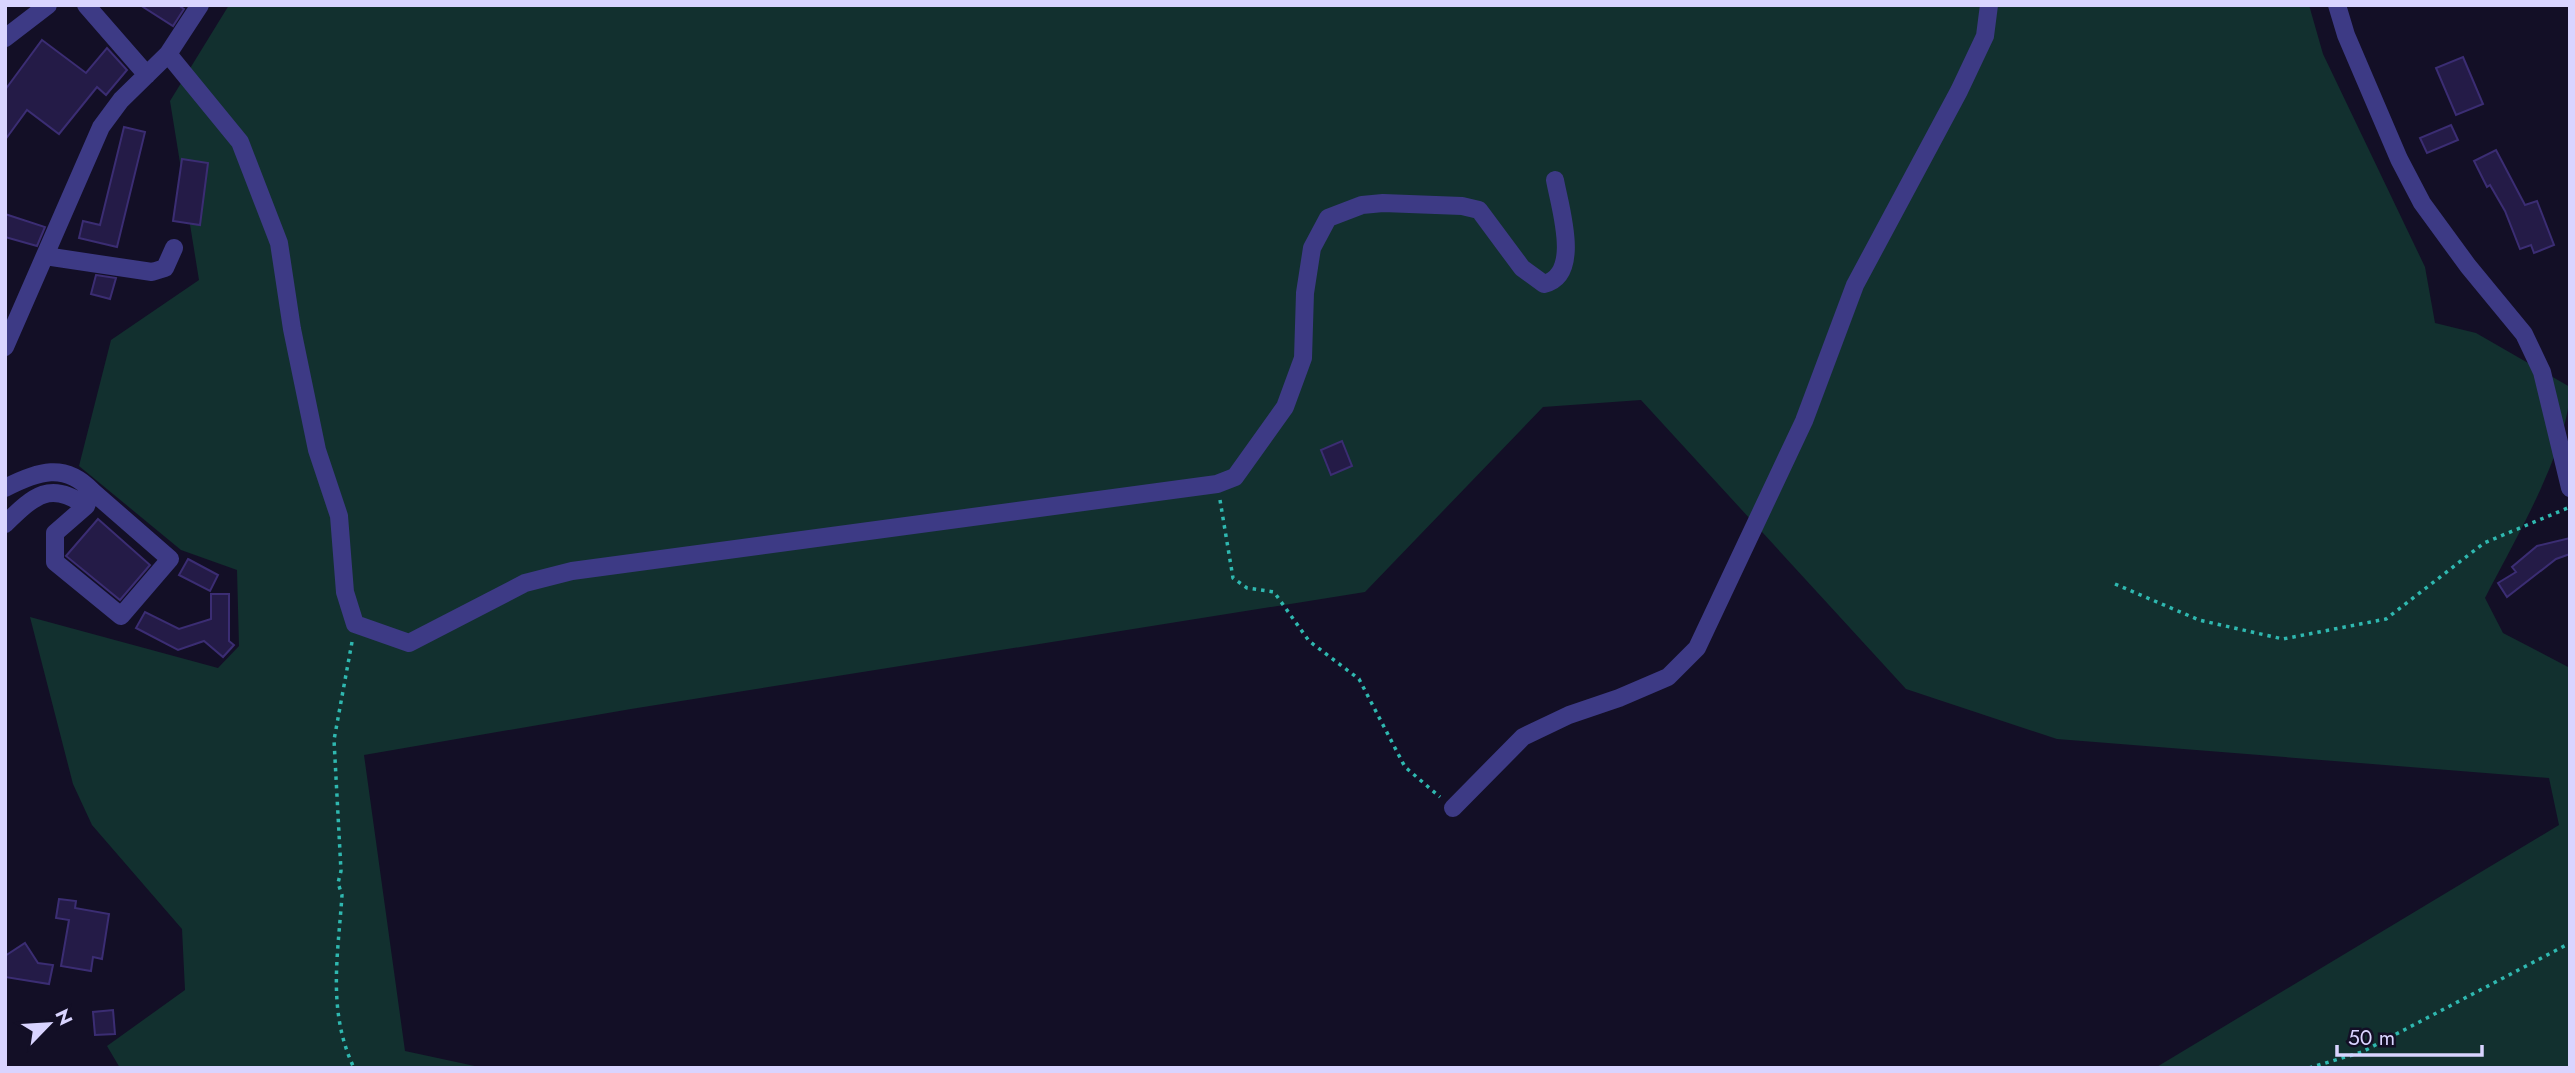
<svg xmlns="http://www.w3.org/2000/svg" width="2575" height="1073" viewBox="0 0 2575 1073" font-family="Jost,sans-serif">
  <rect width="100%" height="100%" fill="#130f26"/>
  <path fill="#12302f" d="M229,5H2309L2323,54L2425,267L2435,323L2476,333L2570,387C2570,448 2513,543 2485,598L2503,633L2570,668V1068H2155L2559,825L2549,778L2057,739L1906,689L1641,400L1543,407L1365,592L631,709L364,755L405,1051L484,1068H120L107,1046L185,990L182,929L92,825L73,784L30,617L218,668L239,646L237,570L181,550L79,466L111,340L199,280L170,101Z"/>
  <path fill="#241b47" stroke="#3b2d73" stroke-width="2" d="M140,5H178L184,9L173,26Z
    M42,40L86,73L107,48L127,70L106,95L97,87L59,134L27,110L5,140V90Z
    M2463,57L2483,104L2456,115L2436,68Z
    M2451,125L2458,140L2427,153L2420,138Z
    M124,127L145,132L117,247L79,238L83,221L100,225Z
    M2496,150L2525,205L2537,201L2554,245L2534,253L2531,245L2520,249L2505,211L2490,185L2487,187L2474,161Z
    M182,159L208,163L200,225L173,221Z
    M5,214L45,227L37,246L5,237Z
    M96,275L116,278L110,299L91,294Z
    M1342,441L1352,466L1331,475L1321,450Z
    M98,519L150,565L120,600L66,556Z
    M2570,538V554L2556,559L2507,597L2498,583L2516,572L2512,567L2537,546Z
    M188,559L218,575L210,591L179,575Z
    M211,594H229V641L234,645L223,657L204,641L178,650L136,628L145,612L179,629L211,619Z
    M59,899L76,901L75,908L109,914L102,959L93,957L91,971L61,966L69,920L56,918Z
    M25,943L38,963L53,965L49,984L5,977V956Z
    M113,1010L115,1034L95,1035L93,1012Z"/>
  <g fill="none" stroke-linecap="round" stroke-linejoin="round">
    <path stroke="#2fb8b0" stroke-width="3.5" stroke-dasharray="3.5 5" stroke-linecap="butt" d="M1220,500L1233,578L1247,588L1274,592L1309,641L1359,679L1405,767L1440,797
      M2115,584L2199,620L2283,639L2386,619L2484,543L2570,507
      M352,642L334,740L341,871L338,883L342,895C338,956 327,1011 354,1068
      M2309,1068L2362,1052L2570,943"/>
    <path stroke="#3d3a85" stroke-width="18" d="M86,5L147,75
      M2337,5L2346,35L2399,159L2422,203L2468,266L2524,334L2542,372L2570,488
      M5,38L48,5
      M168,54L240,142L279,243L292,329L317,450L339,516L345,592L355,624L409,643L525,583L572,571L1217,484L1235,477L1285,407L1303,358L1305,293L1312,248L1328,218L1362,205L1383,203L1462,206L1479,210L1522,268L1544,284C1582,275 1560,208 1555,180
      M45,256L152,272L165,268L174,248
      M5,347L101,127L121,100L168,54L200,5
      M5,488C38,471 65,462 92,491
      M92,491L170,559L121,616L55,562V533L86,506Z
      M5,524C34,496 50,480 86,506
      M1453,808L1523,737L1569,715L1619,698L1668,677L1697,648L1804,421L1855,285L1959,91L1985,36L1989,5"/>
  </g>
  <rect width="2575" height="1073" fill="none" stroke="#d9d4ff" stroke-width="14"/>
  <g transform="translate(49 1024) rotate(65)" stroke="#130f26" stroke-width="5" paint-order="stroke">
  <path d="M0-5L12 26L0 18L-12 26Z" fill="#d9d4ff"/>
  <text y="-10" font-size="19" font-weight="bold" text-anchor="middle" fill="#d9d4ff">N</text>
  </g>
  <path d="M2337 1045v10h145v-10" fill="none" stroke="#d9d4ff" stroke-width="3.5"/>
  <text x="2348" y="1045" font-size="21" fill="#d9d4ff" stroke="#130f26" stroke-width="5" paint-order="stroke">50 m</text>
</svg>
